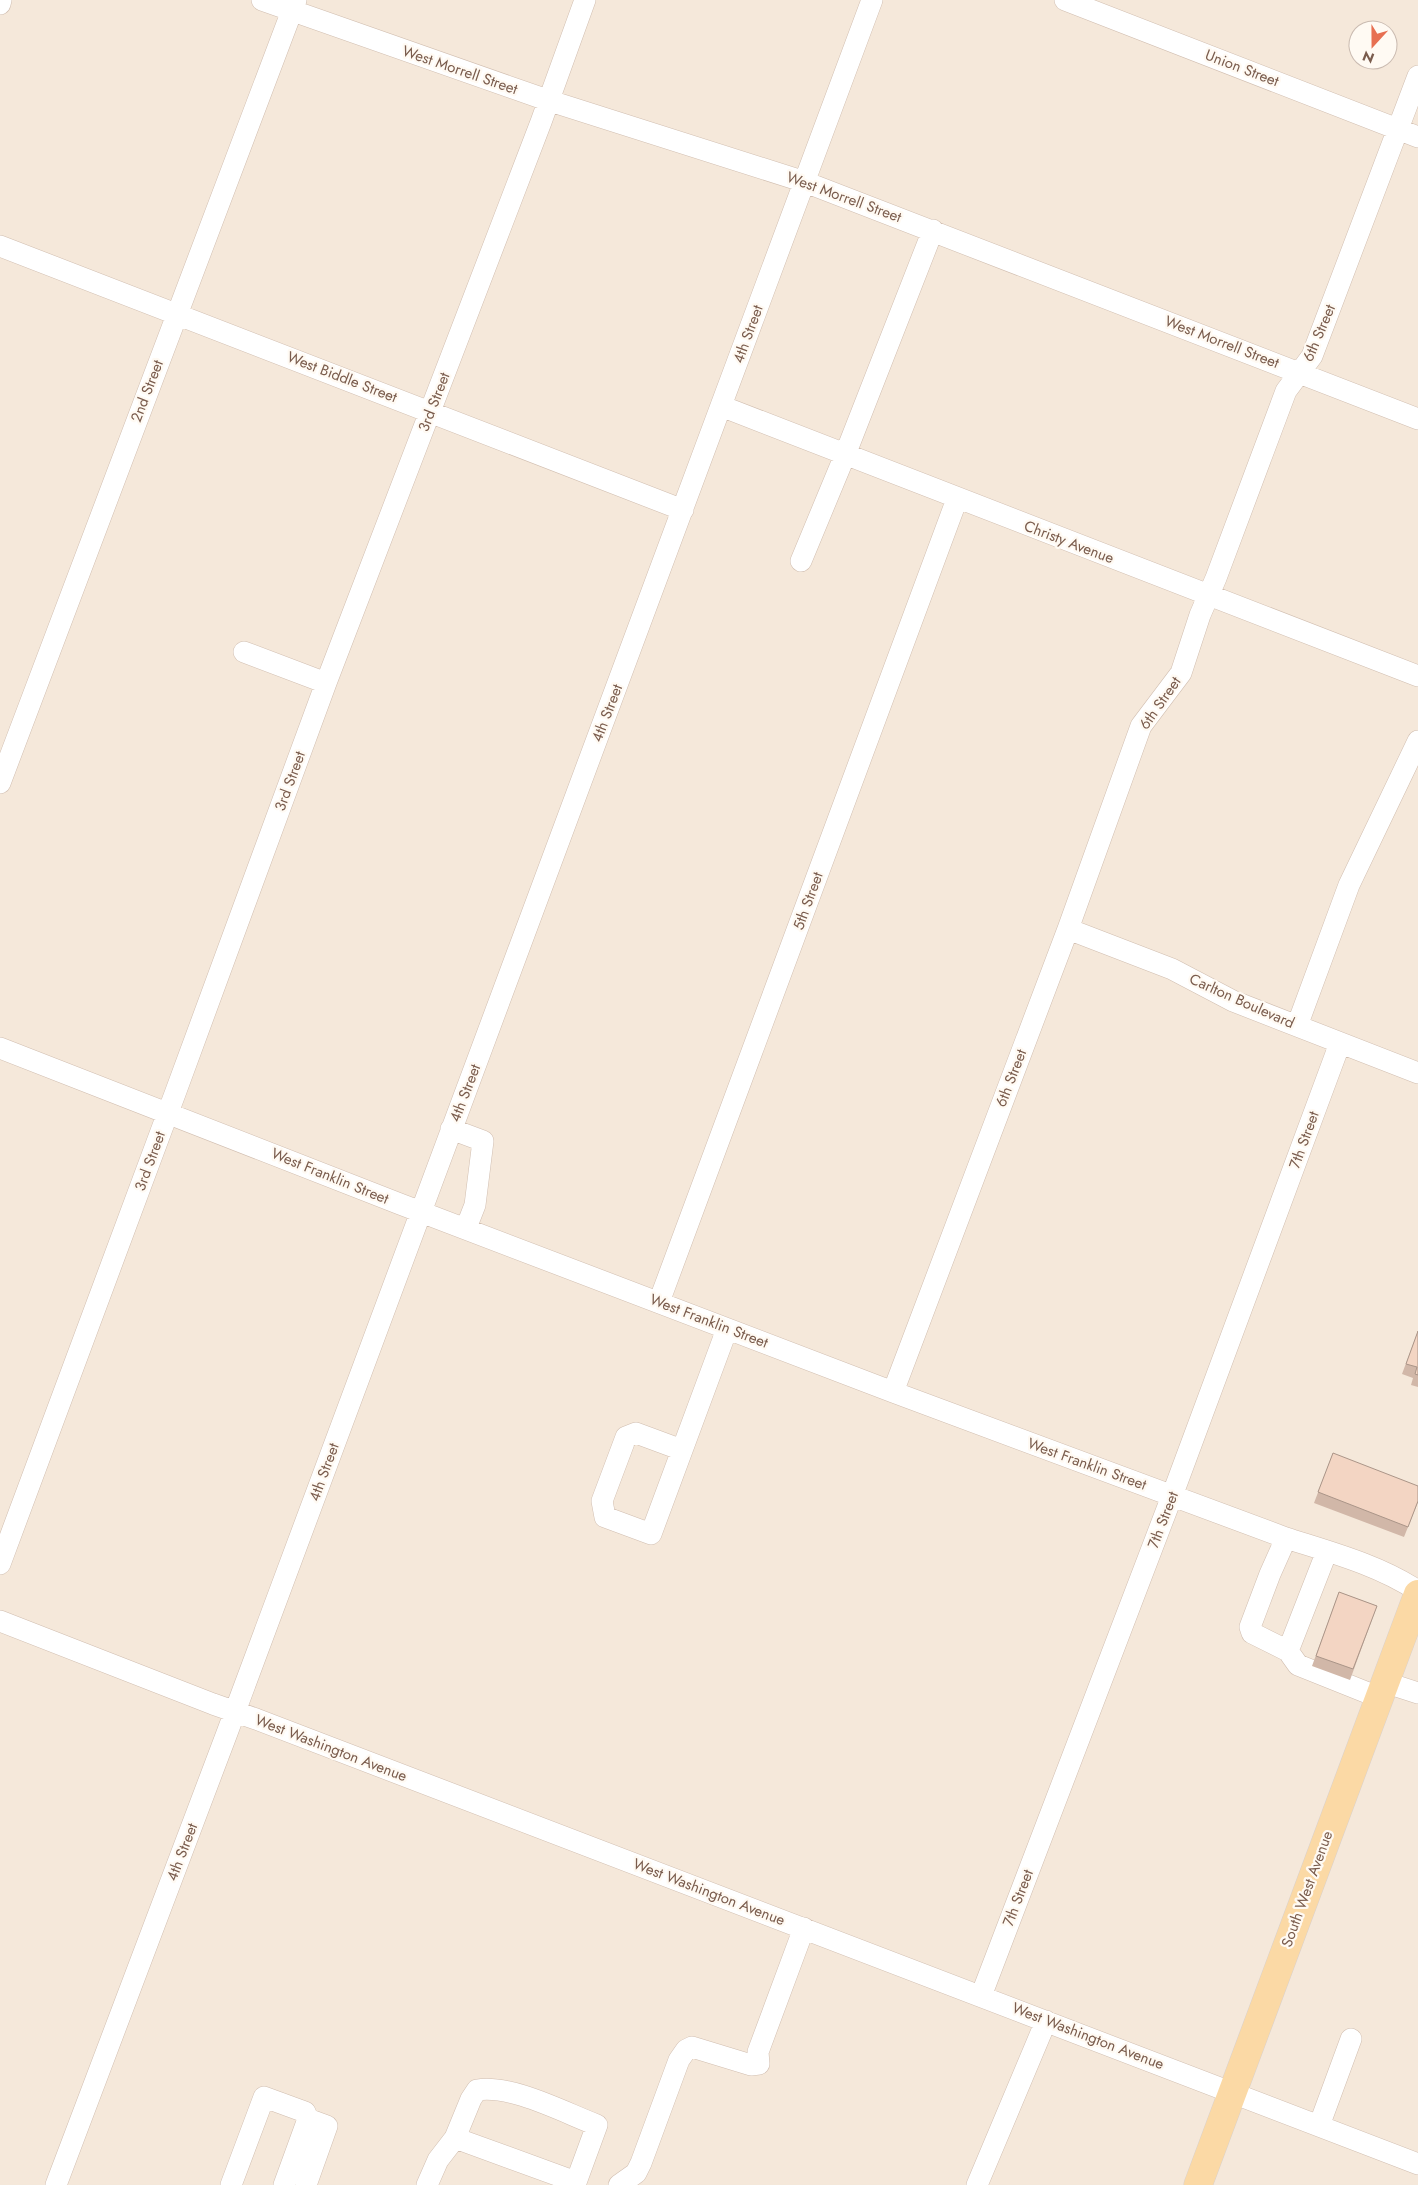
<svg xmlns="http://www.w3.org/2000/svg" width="1418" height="2185" viewBox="0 0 1418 2185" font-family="Jost,sans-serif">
  <rect width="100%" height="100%" fill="#fdf6ec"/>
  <path fill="#f5e8da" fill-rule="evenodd" d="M0,0H1418V2185H0ZM1358,30H1388V60H1358Z"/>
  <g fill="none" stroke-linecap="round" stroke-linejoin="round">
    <defs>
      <path id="minor" d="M262,0L547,100L805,182L1418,419
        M1065,0L1418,137
        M0,4L1,0
        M0,246L683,510
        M721,406L1418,676
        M801,561L845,455L933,230
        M244,652L326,683
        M0,783L296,0
        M1068,929L1172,969L1233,1001L1418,1073
        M1297,1026L1349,885L1418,741
        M0,1048L400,1204L893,1392L1286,1538C1330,1552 1379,1565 1418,1591
        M451,1129L483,1141L475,1205L466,1228
        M659,1302L957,499
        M893,1392L1068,929L1141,726L1181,673L1200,615L1216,578L1286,391L1312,356L1418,76
        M682,1450L636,1433L626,1437L602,1501L605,1517L651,1534L727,1329
        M1286,1538L1270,1574L1250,1627L1252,1633L1288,1651L1298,1665L1378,1697
        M0,1564L176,1091L326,683L541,122L585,0
        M0,1621L213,1704L256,1719L1418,2164
        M1288,1651L1327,1551
        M1384,1682L1418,1693
        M981,1996L1172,1496L1340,1043
        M1319,2126L1351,2039
        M455,2138L576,2182
        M56,2185L227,1733L872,0
        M231,2185L264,2097L305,2112L308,2119
        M284,2185L308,2119L327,2126L306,2185
        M427,2185L438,2160L455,2138L471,2099L477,2090C511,2084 565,2113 597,2125L575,2185
        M619,2185L636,2173L641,2163L679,2060L686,2050L692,2047L751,2065L759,2064L758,2052L804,1928
        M977,2185L1046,2021"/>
      <path id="major" d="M1198,2185L1418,1594"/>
    </defs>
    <use href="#minor" stroke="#d1beb0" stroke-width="22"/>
    <use href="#major" stroke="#dad1cd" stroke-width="29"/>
    <use href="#minor" stroke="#fff" stroke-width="21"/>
    <use href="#major" stroke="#fbd9a5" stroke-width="28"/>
  </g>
  <path fill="#d1b7a8" d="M1418,1331V1387L1411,1385L1413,1378L1402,1374Z
    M1333,1453L1418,1502L1404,1537L1314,1503Z
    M1339,1592L1377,1606L1350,1680L1312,1666Z"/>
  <path fill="#f3d5c3" stroke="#aa9588" d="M1418,1331V1375L1415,1374L1417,1367L1406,1364Z
    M1333,1453L1418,1486V1501L1408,1527L1318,1492Z
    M1339,1592L1377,1606L1353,1669L1316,1656Z"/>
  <g text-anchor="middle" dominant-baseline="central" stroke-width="4.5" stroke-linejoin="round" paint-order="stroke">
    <g font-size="15" fill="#7a5c4d" stroke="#fffaf3">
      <text transform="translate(1242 68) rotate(21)">Union Street</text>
      <text transform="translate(460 70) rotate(19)">West Morrell Street</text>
      <text transform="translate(844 197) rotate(20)">West Morrell Street</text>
      <text transform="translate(1319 333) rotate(-67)">6th Street</text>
      <text transform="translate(748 334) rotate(-70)">4th Street</text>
      <text transform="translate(1222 342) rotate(21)">West Morrell Street</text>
      <text transform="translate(342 377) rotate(21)">West Biddle Street</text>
      <text transform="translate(147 391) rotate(-69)">2nd Street</text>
      <text transform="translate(434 402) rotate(-69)">3rd Street</text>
      <text transform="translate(1069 542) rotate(21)">Christy Avenue</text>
      <text transform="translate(1160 703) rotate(-55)">6th Street</text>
      <text transform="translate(607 713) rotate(-69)">4th Street</text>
      <text transform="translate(290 781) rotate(-70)">3rd Street</text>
      <text transform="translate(808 901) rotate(-70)">5th Street</text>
      <text transform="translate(1242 1001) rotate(24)">Carlton Boulevard</text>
      <text transform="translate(1011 1078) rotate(-69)">6th Street</text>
      <text transform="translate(465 1093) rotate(-69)">4th Street</text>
      <text transform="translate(1304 1140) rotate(-70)">7th Street</text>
      <text transform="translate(150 1161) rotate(-70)">3rd Street</text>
      <text transform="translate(330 1176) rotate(22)">West Franklin Street</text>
      <text transform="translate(709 1321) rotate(21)">West Franklin Street</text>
      <text transform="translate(1087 1464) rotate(20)">West Franklin Street</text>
      <text transform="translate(324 1472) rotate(-70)">4th Street</text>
      <text transform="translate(1163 1520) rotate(-69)">7th Street</text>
      <text transform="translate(331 1748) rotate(21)">West Washington Avenue</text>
      <text transform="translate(182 1852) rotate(-69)">4th Street</text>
      <text transform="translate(1307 1889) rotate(-70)">South West Avenue</text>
      <text transform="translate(709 1892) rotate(21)">West Washington Avenue</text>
      <text transform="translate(1018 1898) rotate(-69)">7th Street</text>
      <text transform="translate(1088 2036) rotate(21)">West Washington Avenue</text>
    </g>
  </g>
  <g transform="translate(1373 45) rotate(201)"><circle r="24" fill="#fffaf3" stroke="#cabbb1"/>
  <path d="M0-4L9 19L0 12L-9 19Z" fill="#e76f51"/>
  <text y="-8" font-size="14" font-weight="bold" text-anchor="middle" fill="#7a5c4d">N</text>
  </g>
</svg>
